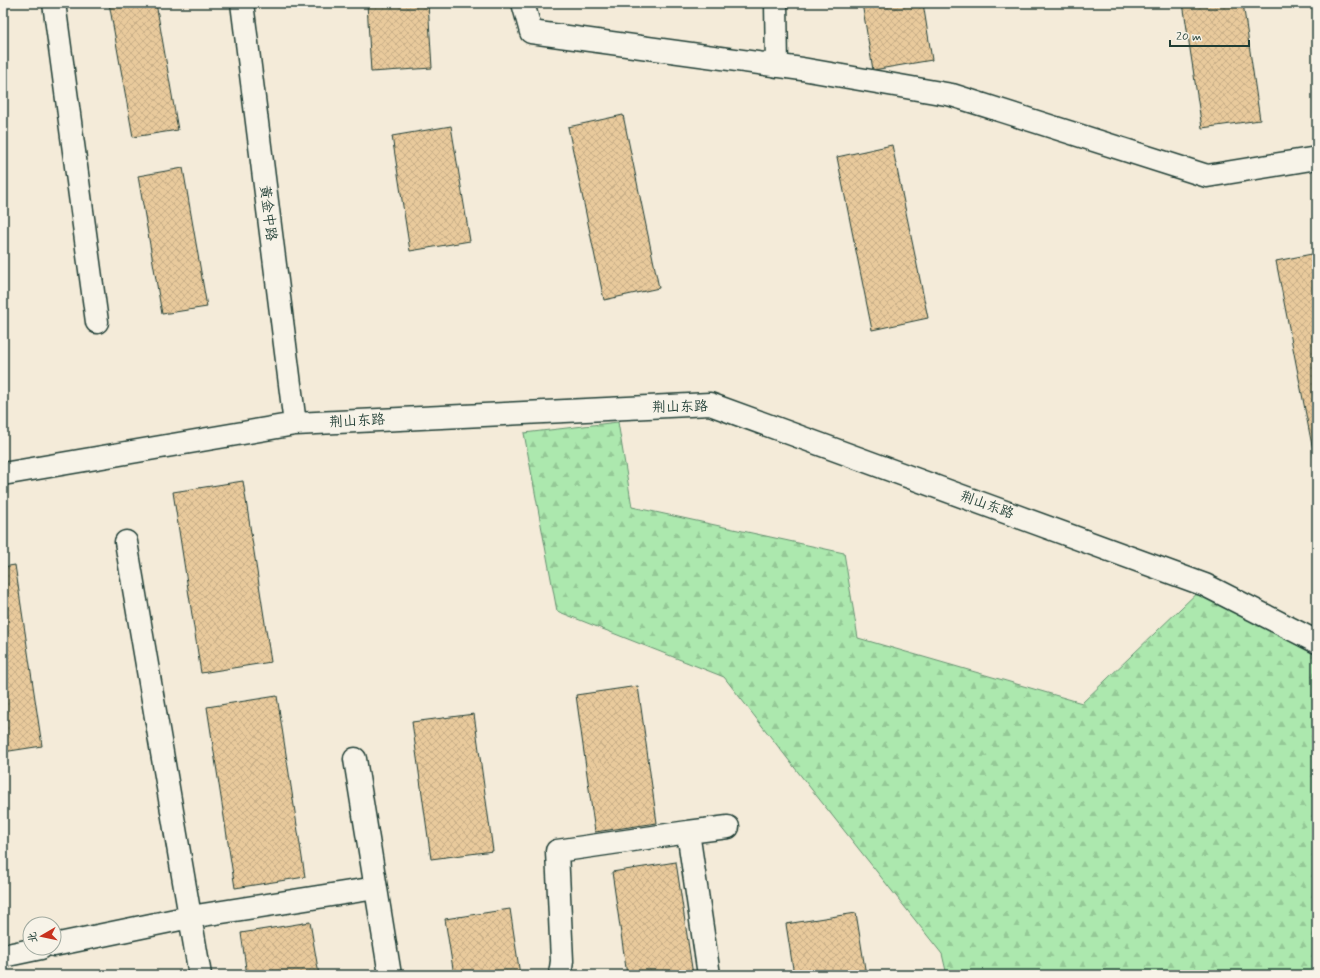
<svg xmlns="http://www.w3.org/2000/svg" width="1320" height="978" viewBox="0 0 1320 978" font-family="Mynerve,'LXGW WenKai TC',sans-serif">
  <defs>
    <pattern id="forest-firs" width="22" height="20" patternUnits="userSpaceOnUse"><rect width="22" height="20" fill="#ace8ae"/><path d="M5 1l3.5 6h-7zM16 11l3.5 6h-7z" fill="#94c896"/></pattern>
    <pattern id="building-cross-hatch" width="8" height="8" patternUnits="userSpaceOnUse"><rect width="8" height="8" fill="#e9ca9c"/><path d="M0 0l8 8M0 8l8-8" fill="none" stroke="#c7ae87"/></pattern>
  </defs>
  <rect width="100%" height="100%" fill="#f4ebd9"/>
  <filter id="ink" filterUnits="userSpaceOnUse"><feTurbulence type="fractalNoise" baseFrequency=".025" numOctaves="2"/><feDisplacementMap in="SourceGraphic" scale="8" xChannelSelector="R" yChannelSelector="G"/><feConvolveMatrix kernelMatrix="1 2 1 2 8 2 1 2 1" color-interpolation-filters="sRGB"/></filter>
  <g filter="url(#ink)">
    <path fill="url(#forest-firs)" stroke="#669271" d="M618,422L632,507L844,553L858,638L1082,703L1205,585L1317,642V975H947L942,954L812,790L724,677L557,611L524,433Z"/>
    <path fill="url(#building-cross-hatch)" stroke="#1f3d34" d="M109,3H156L178,130L133,137Z
      M367,3H428L432,68L371,72Z
      M862,3H923L932,60L873,70Z
      M1183,3H1243L1260,120L1202,128Z
      M623,115L659,288L604,300L568,127Z
      M451,126L470,241L410,251L392,136Z
      M892,145L928,318L872,330L837,157Z
      M183,168L207,307L162,314L138,176Z
      M1317,253V471L1276,261Z
      M243,481L271,662L201,673L173,492Z
      M15,565L42,746L3,752V567Z
      M638,686L657,823L595,832L576,695Z
      M277,696L305,877L235,888L207,707Z
      M474,714L493,851L431,859L412,722Z
      M676,862L693,975H627L612,872Z
      M510,909L520,975H454L445,919Z
      M856,913L866,975H794L786,924Z
      M310,922L319,975H247L241,933Z"/>
    <g fill="none" stroke-linecap="round" stroke-linejoin="round">
      <defs>
        <path id="minor" d="M54,3L97,322
          M242,3L295,424
          M523,3L531,32L802,69L952,95L1207,176L1317,158
          M776,3L777,66
          M3,474L295,424L710,404L1205,585L1317,642
          M126,542L200,975
          M355,759L390,975
          M54,945L190,917L376,888
          M3,956L41,948
          M560,975L562,961L557,851L688,832
          M709,975L688,832L728,827"/>
      </defs>
      <use href="#minor" stroke="#1f3d34" stroke-width="25"/>
      <use href="#minor" stroke="#f7f3e8" stroke-width="22"/>
    </g>
  </g>
  <g text-anchor="middle" dominant-baseline="central" stroke-width="3.5" stroke-linejoin="round" paint-order="stroke">
    <g font-size="14" fill="#1f3d34" stroke="#f7f3e8">
      <text transform="translate(268 213) rotate(83)">黄金中路</text>
      <text transform="translate(680 407) rotate(-1)">荆山东路</text>
      <text transform="translate(357 421) rotate(-3)">荆山东路</text>
      <text transform="translate(987 505) rotate(20)">荆山东路</text>
    </g>
  </g>
  <rect width="1320" height="978" fill="none" stroke="#f7f3e8" stroke-width="16"/>
  <rect x="8" y="8" width="1304" height="962" fill="none" stroke="#1f3d34" stroke-width="1.5" filter="url(#ink)"/>
  <g transform="translate(42 936) rotate(261)"><circle r="19" fill="#f7f3e8" stroke="#a1aaa0"/>
  <path d="M0-3L7 15L0 10L-7 15Z" fill="#c8321e"/>
  <text y="-6" font-size="11" font-weight="bold" text-anchor="middle" fill="#1f3d34">北</text>
  </g>
  <path d="M1170 40v6h79v-6" fill="none" stroke="#1f3d34" stroke-width="2"/>
  <text x="1176" y="40" font-size="12" fill="#1f3d34" stroke="#f7f3e8" stroke-width="3" paint-order="stroke">20 m</text>
</svg>
